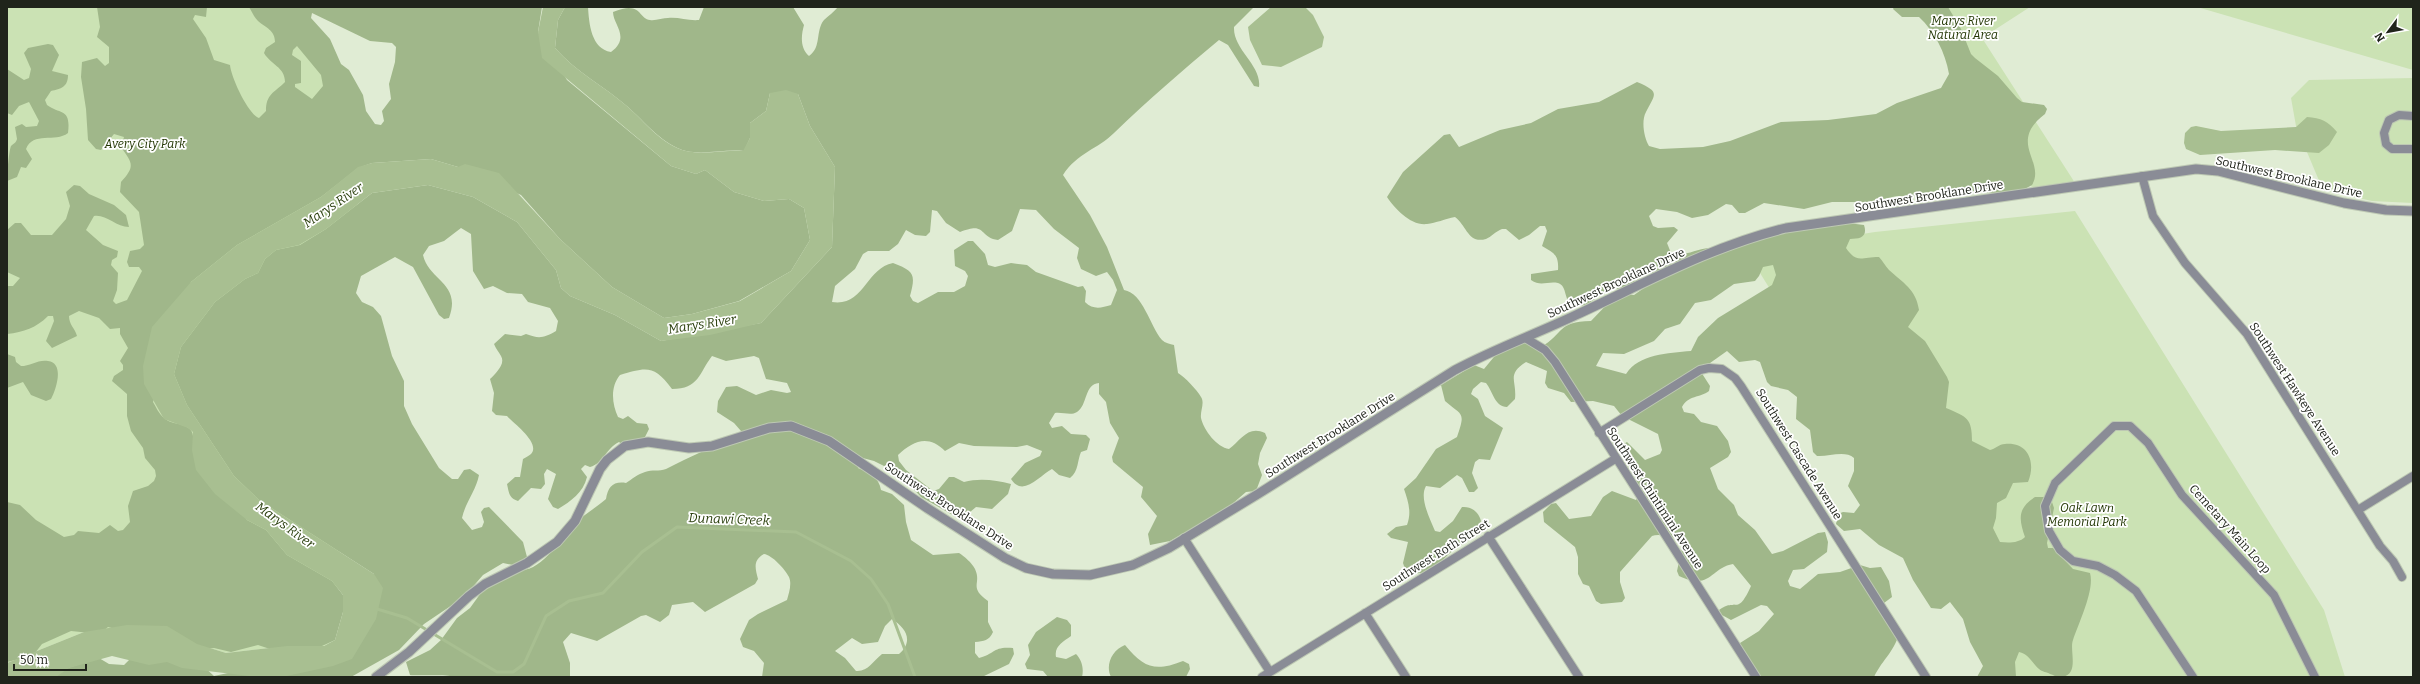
<svg xmlns="http://www.w3.org/2000/svg" width="2420" height="684" viewBox="0 0 2420 684" font-family="Bitter,serif">
  <rect width="100%" height="100%" fill="#e0ecd4"/>
  <path fill="#cbe2b4" d="M7,7H298L358,168L335,640L324,646H287L226,653L197,644L84,632L7,663Z
    M1925,7H2030L1982,38L2077,186L2033,189Z
    M2197,7H2413V70Z
    M2413,78V203L2372,201L2323,190L2296,126L2291,98L2309,80Z
    M2075,211L2324,610L2345,677H2010L1747,252L1875,232Z"/>
  <path fill="#a0b78a" fill-rule="evenodd" d="M97,7H207L206,17L195,15L193,19L206,38L214,60L230,65C231,77 248,114 259,118L266,111C266,94 274,93 285,82C285,67 271,65 264,53L266,48L275,42C275,30 266,28 258,21C254,17 252,12 249,7H542L538,32L567,80L671,166L696,174L705,170L734,192L764,201L789,199L804,208L810,240L791,271L739,301L692,314L664,318L612,287L560,239L521,195L458,167L431,159L372,163L358,168L321,197L237,245L191,282L153,402C156,407 159,414 164,418C172,426 192,422 193,436L247,520L266,530L287,555L332,581L343,595V612L335,640L322,646L273,650L258,645L231,652L214,648L198,650L108,627L100,634L71,631L42,644L35,653L24,658L7,662V502L20,505L36,520L64,537L74,535L78,531L99,533L110,525L118,531L123,530L130,522L128,506L133,491L148,486L154,481L156,476L155,470L145,458L143,448L131,431L127,416V394L112,381L114,376L123,370V365L120,361L128,348L120,334V328L110,329L99,318L79,311L69,316C69,325 75,328 77,336L52,348L46,341L54,321L53,316H48C36,328 24,332 7,334V286H13L20,278L7,272V230L15,223H21L31,235H52L66,219L70,206L66,192L74,185L80,186L89,194L114,205L126,215L129,227C116,227 106,214 94,216L86,230L103,245L118,251L117,257L112,260L111,265L118,273L117,290L113,301L116,304L127,300L142,271L139,267H129L127,262L130,251L140,249L144,245L139,212L120,192L121,182C135,166 133,164 121,147L124,137L114,134L101,150L96,149L88,140L86,109L81,77L82,62L97,58L105,66L109,63V47L97,37L100,27ZM312,13L370,41L392,43L396,47L395,62L389,84L391,99L382,111L384,121L381,125L375,124L366,111L363,95L349,70L341,64L330,39L311,18ZM297,46L321,75L323,86L312,99L295,87V84L301,83V61L292,55L293,50Z
    M565,7H588C589,23 591,49 611,52C631,37 613,25 613,12C642,0 638,19 650,20C655,21 663,18 668,18C679,17 688,21 699,20L704,7H793L804,25C801,36 800,48 809,56C822,47 815,31 824,20C828,16 834,12 838,7H1254L1234,27C1233,50 1262,65 1259,87L1254,86L1228,45L1219,40C1183,70 1148,100 1114,133C1098,149 1077,153 1063,175L1090,215L1107,247L1124,290C1143,293 1150,326 1162,340C1165,343 1170,344 1174,345L1178,373C1185,377 1197,390 1201,397C1205,403 1200,411 1201,418C1204,431 1217,447 1229,449C1241,440 1248,425 1265,433L1267,438L1260,453L1258,464L1262,475L1256,491L1246,492L1224,511L1170,541L1150,545L1148,534L1157,516L1141,497L1143,487L1113,462L1112,457L1119,438L1110,423L1106,402L1099,394V383C1084,384 1088,405 1077,412C1071,416 1063,412 1055,413L1049,423L1052,428L1062,426L1071,434L1086,435L1090,439L1087,450L1081,452C1077,461 1079,471 1070,478L1059,475L1052,469C1040,475 1023,498 1011,479L1025,463L1040,456L1042,451L1027,445L1017,447L974,446L959,443L945,451C928,434 913,441 898,455L899,461L906,470L933,491L939,489L949,477H954L964,482C979,478 996,480 1011,484L1008,494L992,509L976,507L963,518H958L921,497L902,477L888,468L874,461L859,457L857,462L858,468C869,473 879,477 881,490L892,494L904,505L906,522L911,540L933,555L959,553C964,556 972,563 975,569C982,584 968,587 988,601V622L993,632C989,641 984,641 975,642V653L979,658C995,654 993,646 1013,648L1014,654L1009,664L982,677H762L764,663L754,651L743,647L740,639L749,620L758,614L787,600C789,593 792,584 789,577C785,569 772,555 764,554C753,560 755,568 758,579L755,584L705,612L693,602L672,605L669,615L660,622L646,615L641,616L597,641L571,633L563,642L570,663V677H452C450,674 419,676 410,675L406,662L430,650L441,640L457,618L470,608L483,590L518,570C542,573 562,536 576,522C585,514 597,507 606,499C608,487 613,481 626,483C632,479 638,474 645,472C652,469 659,472 666,469C690,457 714,445 740,436L741,431L734,423L717,412L718,401L726,387L737,386L756,395L771,390L787,393L791,392L787,383L766,379L759,358L754,356L726,361L712,356C699,373 699,389 672,389C654,365 647,367 620,375C610,387 612,404 618,417L623,419L628,416L637,423L647,424L649,429L644,439L623,445L619,442C606,448 604,463 590,467L585,465L581,469L587,477C583,493 571,501 558,509L553,507L548,499L556,474L547,469L544,474L545,484L541,489L531,488L518,501C509,498 509,493 507,484L515,477H520L523,459C526,457 529,456 531,454C541,443 514,424 507,416L496,415L492,411L494,393L490,379C495,374 506,364 501,356C499,352 496,349 494,344L505,334L521,336L526,334C539,339 544,338 556,331L558,321L550,308L528,302L522,294L507,293L493,286L484,289L473,271L471,234L461,228L444,241L429,246L423,255C429,281 462,283 449,318L444,319L439,315L413,267L395,257L361,276L356,293L362,302L373,307L381,316L392,356L404,381V406L412,424L439,468L452,479H458L464,470L470,469L479,475C476,491 465,503 462,518L472,530L482,527L484,522L481,512L484,508L489,507L523,542L527,557L518,566L503,563L483,575L464,597L424,624L399,650L351,677H39L99,658L109,664L124,665L135,654L161,653L202,665L214,676L331,651L374,574L259,500L234,476L187,405L174,374L181,347L215,302L245,279L258,273L265,259L276,250L300,245L326,229L372,193L428,185L473,197L517,222L556,270L561,288L570,296L615,315L661,341L761,323L832,247L835,167L810,126L798,94L770,93L766,111L750,123V138L744,151C724,149 705,155 686,151C663,145 645,122 628,107C604,86 576,72 555,48L558,20ZM1020,209L1036,210L1054,229L1079,248L1077,258L1081,269L1096,276L1107,272L1113,280L1117,290L1111,305C1101,308 1093,310 1085,302L1086,291L1083,286L1078,287L1036,272L1027,265L1011,263L995,267L988,265L985,254L973,241H968L954,250L955,266L965,271L968,276L965,286L954,292H938L918,303L913,301L910,296C916,274 914,271 893,263C866,268 864,307 832,302L835,286L855,269L863,254L868,251H889L898,244L906,230L915,235L926,236L930,232L932,210L937,211L946,223L960,232C987,221 978,237 998,240L1012,231ZM892,619C906,628 914,641 899,654H882C873,661 868,672 856,671L845,658L835,651L852,638L862,644L878,642L885,626Z
    M1894,7H1948L1961,29L1971,54L1975,58L1998,76L2017,98L2022,102L2044,105L2047,109L2045,114C2007,143 2046,161 2032,185L2023,190L1995,193L1942,189L1919,196H1897L1870,202H1832L1804,209L1764,203L1745,213H1739L1732,205L1726,204L1708,215L1692,218L1677,212L1656,209L1649,216L1653,226L1658,228L1674,227L1678,230L1667,243L1671,253C1685,257 1696,249 1709,248C1718,248 1724,252 1732,250L1773,230L1848,223L1864,225C1868,237 1860,239 1850,239L1846,248C1857,264 1861,257 1879,257C1883,261 1885,266 1889,270C1903,283 1916,289 1919,310L1908,327L1925,341L1947,377L1949,382L1946,408C1967,417 1972,418 1972,441L1990,450C1995,449 1999,444 2005,444C2029,442 2036,463 2028,482L2013,483L2006,498L1997,503L1996,518L1993,528L2000,542C2009,543 2019,543 2025,537C2019,520 2017,508 2035,497H2046L2051,499L2054,508L2047,543L2048,548H2053L2073,569L2090,573C2095,590 2078,624 2073,640C2069,650 2080,674 2062,677C2057,678 2054,675 2050,674C2047,672 2042,672 2039,669C2032,663 2029,654 2019,652L2015,662L2016,677H1977L1983,666L1970,642L1963,619L1950,602L1941,609L1931,608L1913,580L1903,558L1879,545L1860,529L1844,531L1836,524L1838,514L1843,512L1854,513L1860,505L1848,486L1854,471V458C1845,450 1828,457 1817,456L1813,452L1810,430L1796,419L1797,397L1788,390L1771,386L1767,382L1760,362L1755,360L1739,362L1727,351L1703,368L1701,372L1710,386L1709,391C1700,398 1688,395 1682,407L1684,412L1694,414L1701,422L1717,426L1728,441L1731,452L1728,457L1710,468L1718,489L1734,505L1738,515L1755,530L1772,554L1783,551L1818,533L1825,532L1828,542L1827,552L1804,569L1793,570L1788,581L1790,586L1800,589L1818,574L1840,572L1860,565L1870,568L1881,567L1889,581L1892,597L1884,603L1883,609L1900,629C1896,651 1883,658 1874,677H1759L1739,648L1740,643L1759,631L1774,614L1767,606L1761,605L1731,620L1722,615L1719,610C1737,597 1737,617 1751,586L1733,564C1710,568 1711,591 1679,576L1677,571L1683,543C1677,538 1660,533 1652,536L1620,572V582L1625,598L1622,602L1601,604L1596,601L1589,586L1583,584L1578,574V557L1575,547L1544,522L1543,512L1551,504L1556,503L1569,519L1591,516L1603,497L1612,491L1636,500L1639,496C1635,487 1637,480 1635,474C1630,464 1620,457 1622,445L1627,442L1645,460L1660,454L1662,450L1658,434L1622,416L1614,406L1593,401L1571,402L1564,393L1548,388L1545,383L1547,371L1526,362C1506,375 1517,380 1515,399L1507,407C1495,407 1493,392 1486,383L1481,382L1473,389L1471,394L1478,399L1485,416L1503,428L1490,460L1479,459L1475,462L1472,473L1478,488L1474,492H1469L1462,478L1457,475L1440,488L1426,486C1419,498 1430,519 1435,531L1440,532L1453,521L1462,507C1471,506 1479,512 1481,521C1477,539 1463,542 1450,553C1437,565 1424,581 1405,569L1403,563L1408,542L1391,538L1387,534L1396,527L1407,525C1412,512 1408,501 1404,489L1416,478L1436,449L1457,437C1466,411 1462,416 1445,401L1441,385L1474,365L1484,369L1498,352L1525,338L1541,347C1565,333 1556,322 1591,321L1614,297L1624,294L1634,295L1644,288L1643,283C1631,286 1618,288 1607,292C1595,296 1587,310 1573,305C1563,301 1568,286 1558,283C1547,281 1541,287 1531,280V274L1558,270C1559,255 1554,253 1542,246L1547,231L1545,226H1540L1529,235L1519,240L1506,229H1502C1496,231 1491,237 1486,239C1468,244 1467,226 1455,217C1445,219 1436,223 1427,224C1411,226 1395,209 1387,197L1403,172L1444,135L1450,134L1459,147L1500,130L1531,123L1558,109L1599,102L1637,82C1661,92 1655,94 1646,112C1641,121 1644,138 1649,146L1660,149L1703,147L1730,141L1781,122L1828,120L1876,114L1897,103L1941,88L1949,74C1945,52 1935,32 1919,17H1902L1893,9ZM1773,265L1776,275L1772,285L1718,318L1698,337L1691,351C1668,353 1639,354 1626,374L1596,366L1603,353L1624,354L1654,341L1665,329L1680,324L1695,303L1711,300L1734,284L1755,281L1759,276L1763,267Z
    M48,44L53,45L59,55L52,71L68,75C68,87 61,89 51,91L45,100L47,105C61,115 71,108 68,133C55,143 33,131 26,149L32,159L26,168L21,167L17,177L7,181C7,175 9,150 11,146C14,143 16,143 17,139L15,127L22,124L26,127L37,126L39,121L29,102L19,106L12,115L7,113V69L24,80L29,78L31,69L24,53L28,48Z
    M7,354L15,357L16,362L21,366C30,366 39,359 48,361C65,363 56,390 51,399L46,401L31,395L23,382L7,388Z
    M1057,617L1067,620L1071,625V636C1063,642 1054,646 1056,657L1066,659L1076,654C1082,660 1084,669 1082,677H1048L1043,671L1027,669L1025,664L1030,655L1028,645L1036,632Z
    M1125,645C1144,668 1155,672 1183,661L1189,664L1190,669L1186,677H1111C1105,665 1112,650 1125,645Z"/>
  <path fill="#a8bf91" d="M543,7H565L558,20L555,48C576,72 604,86 628,107C645,122 662,145 686,151C705,155 725,150 743,151L750,138V123L766,111L770,93L786,90L798,94L810,126L835,167L832,247L761,323L710,335L661,341L615,315L570,296L561,288L556,270L517,222L473,197L428,185L372,193L326,229L299,245L276,250L265,259L258,273L245,279L215,302L181,347L174,374L187,405L234,476L259,500L374,574L383,588L376,619L352,659L333,666L282,677H258L182,668L167,662L149,665L112,656L69,668L56,677H7V663L84,632L127,625L167,626L197,644L226,653L287,646H324L335,640L343,612V595L332,581L287,555L266,530L247,520L215,494L196,470L192,450L193,432L188,428L164,419L144,384L143,366L152,327L191,282L237,245L321,197L358,167L372,163L431,159L458,167L465,164L499,173L560,239L612,287L664,318L692,314L740,301L791,271L810,240L804,208L789,199L764,201L734,192L705,170L696,174L671,166L542,58L538,32Z
    M1271,7H1305L1313,15L1324,37L1322,47L1281,67L1262,65L1250,40L1248,27Z
    M2307,117C2321,118 2328,121 2337,132L2329,145L2319,153L2275,150L2200,155L2186,149L2184,143L2185,133L2191,127L2196,126L2221,131L2296,127Z"/>
  <g fill="none" stroke-linecap="round" stroke-linejoin="round">
    <path stroke="#a8bf91" stroke-width="3" d="M375,610L377,609L407,618L497,672H513L524,664L546,616L569,601L603,593L642,552L677,527L796,532L851,561L871,579L888,604L915,677"/>
    <defs>
      <path id="minor" d="M2413,116L2399,115L2389,120L2384,133L2386,144L2392,149H2413
        M2142,176L2153,216L2185,263L2247,334L2380,546L2393,561L2402,577
        M1527,339L1545,350L1555,362L1756,677
        M1599,433L1700,370L1709,368L1722,369L1735,378L1741,386L1926,677
        M2358,510L2413,476
        M1488,536L1579,677
        M1184,538L1270,672
        M1365,613L1406,677
        M1262,677L1615,459
        M2193,677L2136,591L2115,575L2098,566L2073,561L2060,550L2049,531L2045,506L2055,483L2114,426H2130L2148,443L2182,495L2274,595L2315,677"/>
      <path id="tertiary" d="M376,677L409,652L469,596L485,584L527,563L557,542L575,521L600,469L607,460L625,446L648,442L689,448L712,446L769,428L791,426L829,441L927,508L1005,558L1026,568L1053,574L1090,575L1133,565L1169,548L1258,494L1455,370C1494,349 1536,334 1576,315C1645,283 1712,246 1786,228L2196,169L2218,171L2344,203L2386,210L2413,211"/>
    </defs>
    <use href="#minor" stroke="#bdc8b3" stroke-width="10"/>
    <use href="#tertiary" stroke="#bdc8b3" stroke-width="11"/>
    <use href="#minor" stroke="#8a8c96" stroke-width="8"/>
    <use href="#tertiary" stroke="#8a8c96" stroke-width="9"/>
  </g>
  <g text-anchor="middle" dominant-baseline="central" stroke-width="3.5" stroke-linejoin="round" paint-order="stroke">
    <g font-size="12" font-style="italic" fill="#213502" stroke="#fff">
      <text x="1963" y="21">Marys River<tspan x="1963" dy="14">Natural Area</tspan></text>
      <text x="145" y="144">Avery City Park</text>
      <text x="2087" y="508">Oak Lawn<tspan x="2087" dy="14">Memorial Park</tspan></text>
    </g>
    <g font-size="12" fill="#20241b" stroke="#fff">
      <text transform="translate(2289 177) rotate(13)">Southwest Brooklane Drive</text>
      <text transform="translate(1929 196) rotate(-9)">Southwest Brooklane Drive</text>
      <text transform="translate(1616 283) rotate(-25)">Southwest Brooklane Drive</text>
      <text transform="translate(2295 389) rotate(57)">Southwest Hawkeye Avenue</text>
      <text transform="translate(1330 435) rotate(-32)">Southwest Brooklane Drive</text>
      <text transform="translate(1799 454) rotate(58)">Southwest Cascade Avenue</text>
      <text transform="translate(1655 498) rotate(57)">Southwest Chintimini Avenue</text>
      <text transform="translate(949 506) rotate(33)">Southwest Brooklane Drive</text>
      <text transform="translate(2230 529) rotate(48)">Cemetary Main Loop</text>
      <text transform="translate(1436 555) rotate(-32)">Southwest Roth Street</text>
    </g>
    <g font-size="13" font-style="italic" fill="#2a3f0d" stroke="#fff">
      <text transform="translate(333 205) rotate(-34)">Marys River</text>
      <text transform="translate(702 324) rotate(-9)">Marys River</text>
      <text transform="translate(729 519) rotate(2)">Dunawi Creek</text>
      <text transform="translate(285 525) rotate(36)">Marys River</text>
    </g>
  </g>
  <rect width="2420" height="684" fill="none" stroke="#20241b" stroke-width="16"/>
  <g transform="translate(2388 32) rotate(238)" stroke="#ffffff" stroke-width="3" paint-order="stroke">
  <path d="M0-3L7 15L0 10L-7 15Z" fill="#20241b"/>
  <text y="-6" font-size="11" font-weight="bold" text-anchor="middle" fill="#20241b">N</text>
  </g>
  <path d="M14 664v6h72v-6" fill="none" stroke="#20241b" stroke-width="2"/>
  <text x="20" y="664" font-size="12" fill="#20241b" stroke="#ffffff" stroke-width="3" paint-order="stroke">50 m</text>
</svg>
